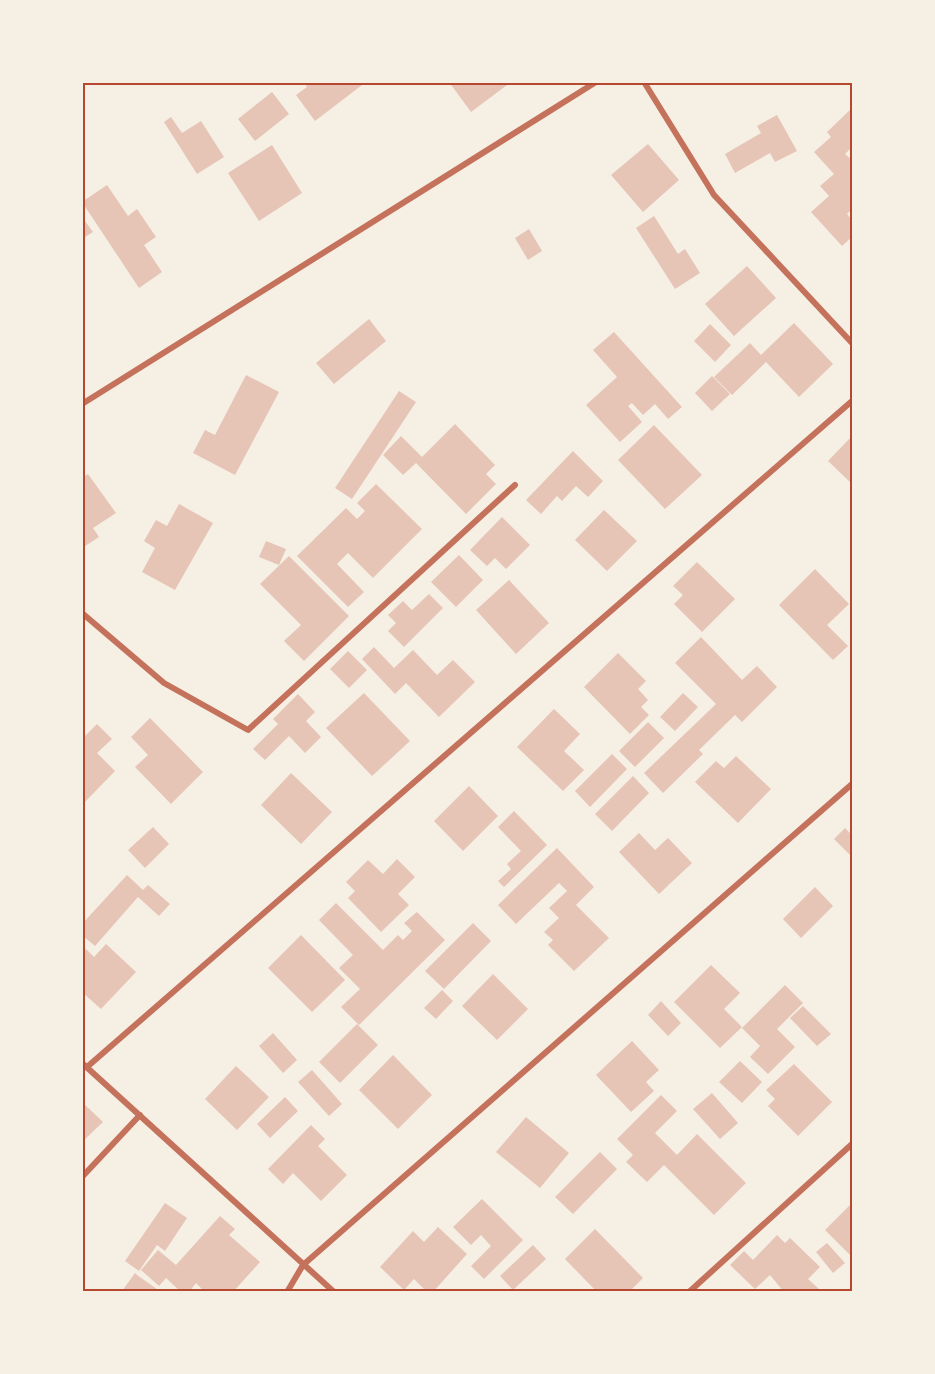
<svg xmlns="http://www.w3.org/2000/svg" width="935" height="1374" viewBox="0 0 935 1374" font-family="Overpass,sans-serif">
  <rect width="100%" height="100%" fill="#f6efe4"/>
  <path fill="#e6c5b7" d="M304,82H366L315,121L296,95L307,87Z
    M449,82H511L471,112Z
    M272,92L289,114L255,141L238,119Z
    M852,108V147L845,154L852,160V209L847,214L852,220V237L842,246L811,212L829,196L820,186L834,174L814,152L831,137L827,132Z
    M777,115L797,151L775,162L770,153L735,173L725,154L761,133L757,126Z
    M171,117L182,133L201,121L224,157L197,174L164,122Z
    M648,144L679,180L643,212L611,175Z
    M272,145L302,193L259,221L228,173Z
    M107,185L128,216L137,209L156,237L144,245L162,272L139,288L82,202Z
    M654,216L678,254L685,249L700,273L675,289L636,228Z
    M82,217L93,232L82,239Z
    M529,229L542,251L528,260L515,238Z
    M747,266L776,298L734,336L705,304Z
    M369,319L386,341L334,384L316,363Z
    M794,323L833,364L799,397L766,362L732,395L714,377L750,343L761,355Z
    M710,324L731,345L715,362L694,341Z
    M614,332L682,407L668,419L655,404L643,415L632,403L628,406L642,422L620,442L586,405L617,377L593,350Z
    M246,375L279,392L235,475L193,453L205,430L215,435Z
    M712,376L730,394L712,411L695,393Z
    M399,391L416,402L352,499L335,488Z
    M455,424L495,465L486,474L496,484L466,514L416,463L403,475L383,455L401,436L422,457Z
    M654,425L702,475L665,509L618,460Z
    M852,436V479L850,482L828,461Z
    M573,451L603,481L588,497L576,486L562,501L557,496L541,514L526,500Z
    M88,474L116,513L93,528L99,537L82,548V478Z
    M376,484L422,529L373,578L348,553L337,564L364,592L348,607L297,556L346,508L357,519L365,511L357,503Z
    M179,504L213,523L175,590L142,572L155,548L144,541L156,520L167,526Z
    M604,510L637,541L607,571L575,540Z
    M502,517L530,545L506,569L495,558L487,566L470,550Z
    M266,541L286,549L279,565L259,557Z
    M459,555L483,580L456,607L431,582Z
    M289,556L349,616L304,661L284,641L301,625L260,584Z
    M697,562L735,599L702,632L674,604L683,595L673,586Z
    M815,569L849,604L827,625L848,646L833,660L779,605Z
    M509,580L549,623L516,654L476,610Z
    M429,594L443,608L404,647L388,631L396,623L388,615L403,601L412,610Z
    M701,637L742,680L757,666L777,687L742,722L735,715L699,750L703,754L663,793L644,773L716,704L675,663Z
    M374,647L394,668L413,650L437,675L453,660L475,682L439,717L406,683L395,694L362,659Z
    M348,651L367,670L349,688L330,669Z
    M618,653L646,681L638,689L648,700L641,707L649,715L630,734L584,687Z
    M364,693L410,741L372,776L326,728Z
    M683,693L698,707L675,731L660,717Z
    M298,694L315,712L306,721L321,737L305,753L289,736L265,760L253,749L278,724L273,719Z
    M554,709L580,734L564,751L584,770L563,791L517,747Z
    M150,718L203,772L171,804L135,767L148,755L131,737Z
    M648,722L664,738L635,767L619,751Z
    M97,724L112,739L97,753L115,771L82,805V739Z
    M612,754L627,769L590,807L575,791Z
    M736,756L771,789L738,823L695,782L716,761L724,768Z
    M291,773L332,812L301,844L261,805Z
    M633,776L649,793L612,831L595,814Z
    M469,786L498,816L463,851L434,821Z
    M514,811L547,845L504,887L498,881L511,869L507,864L521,851L498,827Z
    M153,827L169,844L145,868L128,850Z
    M845,828L850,833L852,830V857L834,839Z
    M639,833L655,850L668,838L692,863L659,894L619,852Z
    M557,848L594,887L576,905L609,938L574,971L548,945L553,940L544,932L559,918L549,908L567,891L559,883L516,924L498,905Z
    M397,859L415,877L398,894L409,905L381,932L348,898L355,891L346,882L368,860L383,874Z
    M127,875L143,890L148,885L170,904L159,916L138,897L95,946L82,935V924Z
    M815,887L833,906L801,938L783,919Z
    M336,903L383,950L398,935L403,940L412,931L404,923L417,912L445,940L359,1025L341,1007L360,989L339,968L353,955L319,920Z
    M473,923L491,941L444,989L425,971Z
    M301,935L345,980L312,1012L268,968Z
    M106,944L136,972L101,1009L82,992V953L86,949L94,957Z
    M711,965L740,993L724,1009L742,1027L720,1048L674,1002Z
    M493,974L528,1009L497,1040L462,1006Z
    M785,985L803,1003L777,1029L795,1047L768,1074L750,1057L760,1046L742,1028Z
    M442,990L453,1001L436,1019L424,1008Z
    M661,1001L681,1023L668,1036L648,1015Z
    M803,1006L831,1034L817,1046L790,1018Z
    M357,1024L378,1045L340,1083L319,1062Z
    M273,1033L297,1060L283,1073L259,1046Z
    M632,1041L659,1070L646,1082L654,1091L631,1112L596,1075Z
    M393,1055L432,1095L398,1129L359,1090Z
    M740,1061L762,1082L742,1103L719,1082Z
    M794,1064L832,1102L798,1136L768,1106L775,1099L766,1090Z
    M236,1066L269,1097L237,1130L205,1099Z
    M312,1070L342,1104L329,1116L298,1082Z
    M712,1093L738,1123L720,1139L693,1109Z
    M661,1095L677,1111L655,1133L677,1155L697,1134L746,1183L714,1215L664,1165L647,1182L626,1162L633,1155L617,1139Z
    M285,1097L298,1111L270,1138L257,1124Z
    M82,1102L103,1122L82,1142Z
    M526,1117L569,1153L540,1188L496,1152Z
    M311,1125L325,1139L318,1146L347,1175L321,1201L293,1173L283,1184L268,1169Z
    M600,1152L617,1169L573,1214L555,1197Z
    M482,1199L523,1240L484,1279L471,1266L491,1246L481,1235L471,1245L453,1227Z
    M165,1203L187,1218L165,1251L157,1245L139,1271L125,1261Z
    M852,1203V1254L851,1256L825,1230Z
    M220,1216L235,1229L229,1235L260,1262L233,1292H205L196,1283L189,1292H181L166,1278L159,1286L141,1270L158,1250L176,1265Z
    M438,1227L467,1254L433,1292H427L414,1279L404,1290L380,1267L413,1231L424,1242Z
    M595,1229L643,1278L629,1292H597L565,1259Z
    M777,1235L785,1243L790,1238L820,1267L808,1279L819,1289L816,1292H784L770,1275L755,1289L730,1265L744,1251L753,1260Z
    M827,1243L845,1263L833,1273L816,1252Z
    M533,1245L546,1259L513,1290L500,1276Z
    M135,1273L137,1275L161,1292L122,1291Z"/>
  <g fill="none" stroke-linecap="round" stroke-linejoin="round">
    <path stroke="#c5725c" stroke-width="6" d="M644,82L714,195L852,343
      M82,404L596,82
      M82,613L164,683L248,730L515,485
      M82,1063L334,1292
      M87,1067L852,401
      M82,1177L140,1115
      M287,1292L303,1265L852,784
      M689,1292L852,1144"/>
  </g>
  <rect width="935" height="1374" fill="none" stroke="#f6efe4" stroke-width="168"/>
  <rect x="84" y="84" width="767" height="1206" fill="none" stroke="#b5482f" stroke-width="2"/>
</svg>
